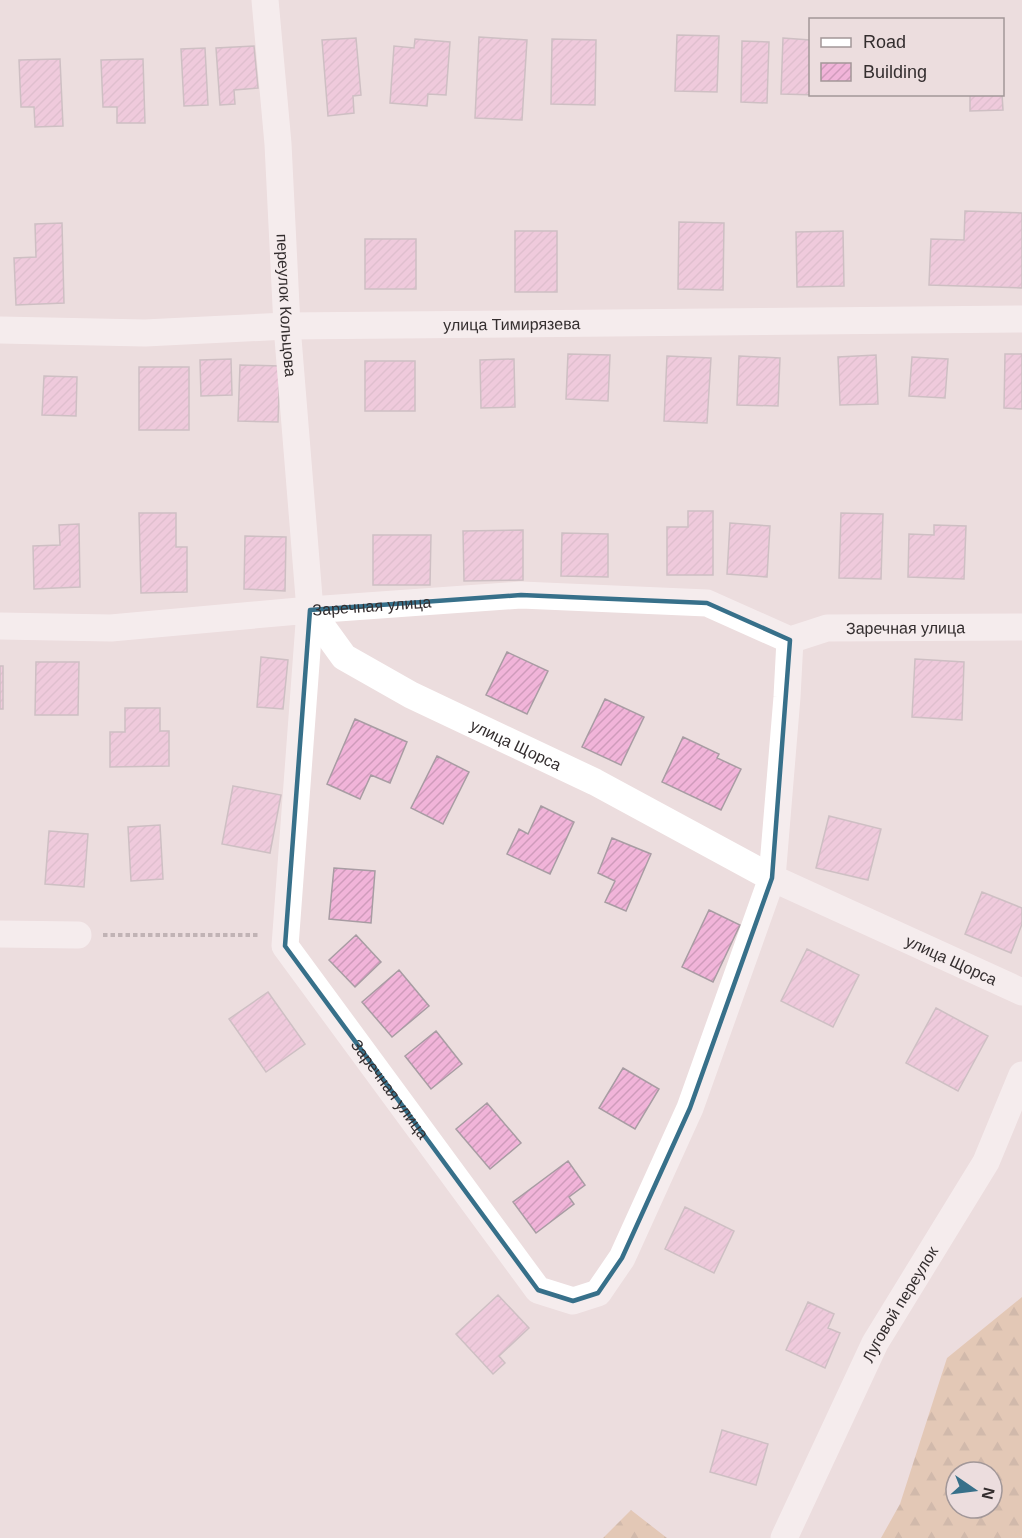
<svg xmlns="http://www.w3.org/2000/svg" width="1022" height="1538" viewBox="0 0 1022 1538" font-family="Arial,sans-serif">
  <defs>
    <pattern id="forest-firs" width="22" height="20" patternUnits="userSpaceOnUse" patternTransform="scale(1.5)"><rect width="22" height="20" fill="#d8af85"/><path d="M5 1l3.5 6h-7zM16 11l3.5 6h-7z" fill="#b08f6d"/></pattern>
    <pattern id="building-hatch" width="6" height="6" patternUnits="userSpaceOnUse" patternTransform="scale(1.5)"><rect width="6" height="6" fill="#f1b4d9"/><path d="M-1 1l2-2M0 6l6-6M5 7l2-2" fill="none" stroke="#cf9bbb"/></pattern>
  </defs>
  <rect width="100%" height="100%" fill="#ecddde"/>
  <path fill="url(#forest-firs)" fill-rule="evenodd" d="M1022,1297V1538H881L900,1504L947,1358ZM956,1472H992V1508H956Z
    M631,1510L667,1538H603Z"/>
  <path fill="url(#building-hatch)" stroke="#a89ca3" stroke-width="1.5" d="M677,35L719,36L717,92L675,91Z
    M479,37L527,40L522,120L475,118Z
    M356,38L361,95L353,96L354,113L328,116L322,40Z
    M783,38L810,40V94L817,95L781,94Z
    M415,39L450,42L446,95L428,94L427,106L390,103L394,46L414,48Z
    M552,39L596,40L595,105L551,104Z
    M742,41L769,42L767,103L741,102Z
    M254,46L258,88L234,90L235,104L220,105L216,48Z
    M205,48L208,105L184,106L181,49Z
    M60,59L63,126L35,127L34,107H21L19,60Z
    M143,59L145,123H117V107H103L101,60Z
    M970,94H1002L1003,110L970,111Z
    M965,211L1022,213V288L929,285L931,239L964,240Z
    M679,222L724,223L723,290L678,289Z
    M62,223L64,303L16,305L14,258L36,257L35,224Z
    M515,231H557V292H515Z
    M843,231L844,286L797,287L796,232Z
    M365,239H416V289H365Z
    M568,354L610,355L608,401L566,399Z
    M1005,354H1022V409L1004,408Z
    M876,355L878,404L840,405L838,357Z
    M667,356L711,358L707,423L664,421Z
    M739,356L780,358L778,406L737,405Z
    M912,357L948,359L945,398L909,396Z
    M231,359L232,395L201,396L200,360Z
    M514,359L515,407L481,408L480,360Z
    M365,361H415V411H365Z
    M240,365L280,366L278,422L238,421Z
    M139,367H189V430H139Z
    M44,376L77,377L76,416L42,415Z
    M688,511H713V575H667V527H688Z
    M139,513H176V547H187V592L141,593Z
    M841,513L883,514L881,579L839,578Z
    M730,523L770,526L767,577L727,574Z
    M79,524L80,587L34,589L33,546L60,545L59,525Z
    M934,525L966,526L964,579L908,577L909,534L934,535Z
    M523,530V580L464,581L463,531Z
    M562,533L608,534V577L561,576Z
    M373,535H431L430,585H373Z
    M245,536L286,537L285,591L244,589Z
    M507,652L548,671L527,714L486,695Z
    M261,657L288,660L283,709L257,707Z
    M915,659L964,662L962,720L912,717Z
    M36,662H79L78,715H35Z
    M0,666H3V709H0Z
    M605,699L644,717L621,765L582,747Z
    M125,708H160V731H169V766L110,767V732H125Z
    M355,719L407,742L390,783L371,775L360,799L327,784Z
    M683,737L719,754L717,758L741,769L721,810L662,782Z
    M437,756L469,772L443,824L411,808Z
    M233,786L281,795L270,853L222,844Z
    M541,806L574,822L550,874L507,854L519,829L528,834Z
    M829,816L881,829L868,880L816,868Z
    M160,825L163,879L131,881L128,827Z
    M49,831L88,834L84,887L45,884Z
    M612,838L651,854L626,911L605,902L615,881L598,873Z
    M334,868L375,871L371,923L329,919Z
    M982,892L1022,908V924L1011,953L965,934Z
    M709,910L740,925L713,982L682,967Z
    M356,935L381,962L355,987L329,960Z
    M807,949L859,975L833,1027L781,1001Z
    M399,970L429,1006L392,1037L362,1002Z
    M268,992L305,1044L266,1072L229,1019Z
    M936,1008L988,1036L958,1091L906,1063Z
    M436,1031L462,1064L431,1089L405,1056Z
    M623,1068L659,1089L635,1129L599,1108Z
    M487,1103L521,1143L490,1169L456,1129Z
    M568,1161L585,1185L569,1197L574,1204L536,1233L513,1202Z
    M685,1207L734,1231L714,1273L665,1249Z
    M498,1295L529,1328L499,1356L505,1363L493,1374L456,1334Z
    M808,1302L834,1314L828,1328L840,1333L825,1368L786,1350Z
    M722,1430L768,1444L756,1485L710,1472Z"/>
  <g fill="none" stroke-linecap="round" stroke-linejoin="round">
    <path stroke="#8c8283" stroke-width="4" stroke-dasharray="4.5 3" stroke-linecap="butt" d="M103,935H260"/>
    <g stroke="#fff" stroke-width="27">
      <path id="s1" d="M265,0L278,144L287,326L310,610L285,946L538,1290L573,1301L598,1293L622,1258L690,1108L772,878L787,697L790,640"/>
      <path id="s2" d="M0,330L145,333L287,326L1022,319"/>
      <path id="s3" d="M310,610L521,595L707,603L790,640L827,628L1022,627"/>
      <path id="s4" d="M0,626L111,628L310,610L344,657L411,695L595,782L772,878L1022,992"/>
      <path d="M0,934L78,935"/>
      <path id="s5" d="M784,1538L875,1343L986,1162L1022,1075"/>
    </g>
  </g>
  <path d="M0 0H1022V1538H0ZM521,595L707,603L790,640L772,878L690,1108L622,1258L598,1293L573,1301L538,1290L285,946L310,610Z" fill="#ecddde" fill-opacity=".55" fill-rule="evenodd"/>
  <path fill="none" stroke="#37708a" stroke-width="4.5" stroke-linejoin="round" d="M521,595L707,603L790,640L772,878L690,1108L622,1258L598,1293L573,1301L538,1290L285,946L310,610Z"/>
  <g text-anchor="middle" dominant-baseline="central" stroke-width="6" stroke-linejoin="round" paint-order="stroke">
    <g font-size="16" fill="#342e2f" stroke="#ecddde">
      <text stroke="none"><textPath href="#s1" startOffset="306">переулок Кольцова</textPath></text>
      <text stroke="none"><textPath href="#s2" startOffset="512">улица Тимирязева</textPath></text>
      <text stroke="none"><textPath href="#s3" startOffset="62">Заречная улица</textPath></text>
      <text stroke="none"><textPath href="#s3" startOffset="606">Заречная улица</textPath></text>
      <text stroke="none"><textPath href="#s4" startOffset="562">улица Щорса</textPath></text>
      <text stroke="none"><textPath href="#s4" startOffset="1048">улица Щорса</textPath></text>
      <text stroke="none"><textPath href="#s1" startOffset="1126">Заречная улица</textPath></text>
      <text stroke="none"><textPath href="#s5" startOffset="261">Луговой переулок</textPath></text>
    </g>
  </g>
  <rect x="809" y="18" width="195" height="78" fill="#ecddde" stroke="#a29798" stroke-width="1.5"/>
  <rect x="821" y="38" width="30" height="9" fill="#ffffff" stroke="#a29798" stroke-width="1.5"/>
  <text x="863" y="48" font-size="18" fill="#342e2f">Road</text>
  <rect x="821" y="63" width="30" height="18" fill="url(#building-hatch)" stroke="#a29798" stroke-width="1.5"/>
  <text x="863" y="78" font-size="18" fill="#342e2f">Building</text>
  <g transform="translate(974 1490) rotate(104)"><circle r="28" fill="#ecddde" stroke="#a29798" stroke-width="1.5"/>
  <path d="M0-4.5L10 22L0 15L-10 22Z" fill="#37708a"/>
  <text y="-9" font-size="16" font-weight="bold" text-anchor="middle" fill="#342e2f">N</text>
  </g>
</svg>
